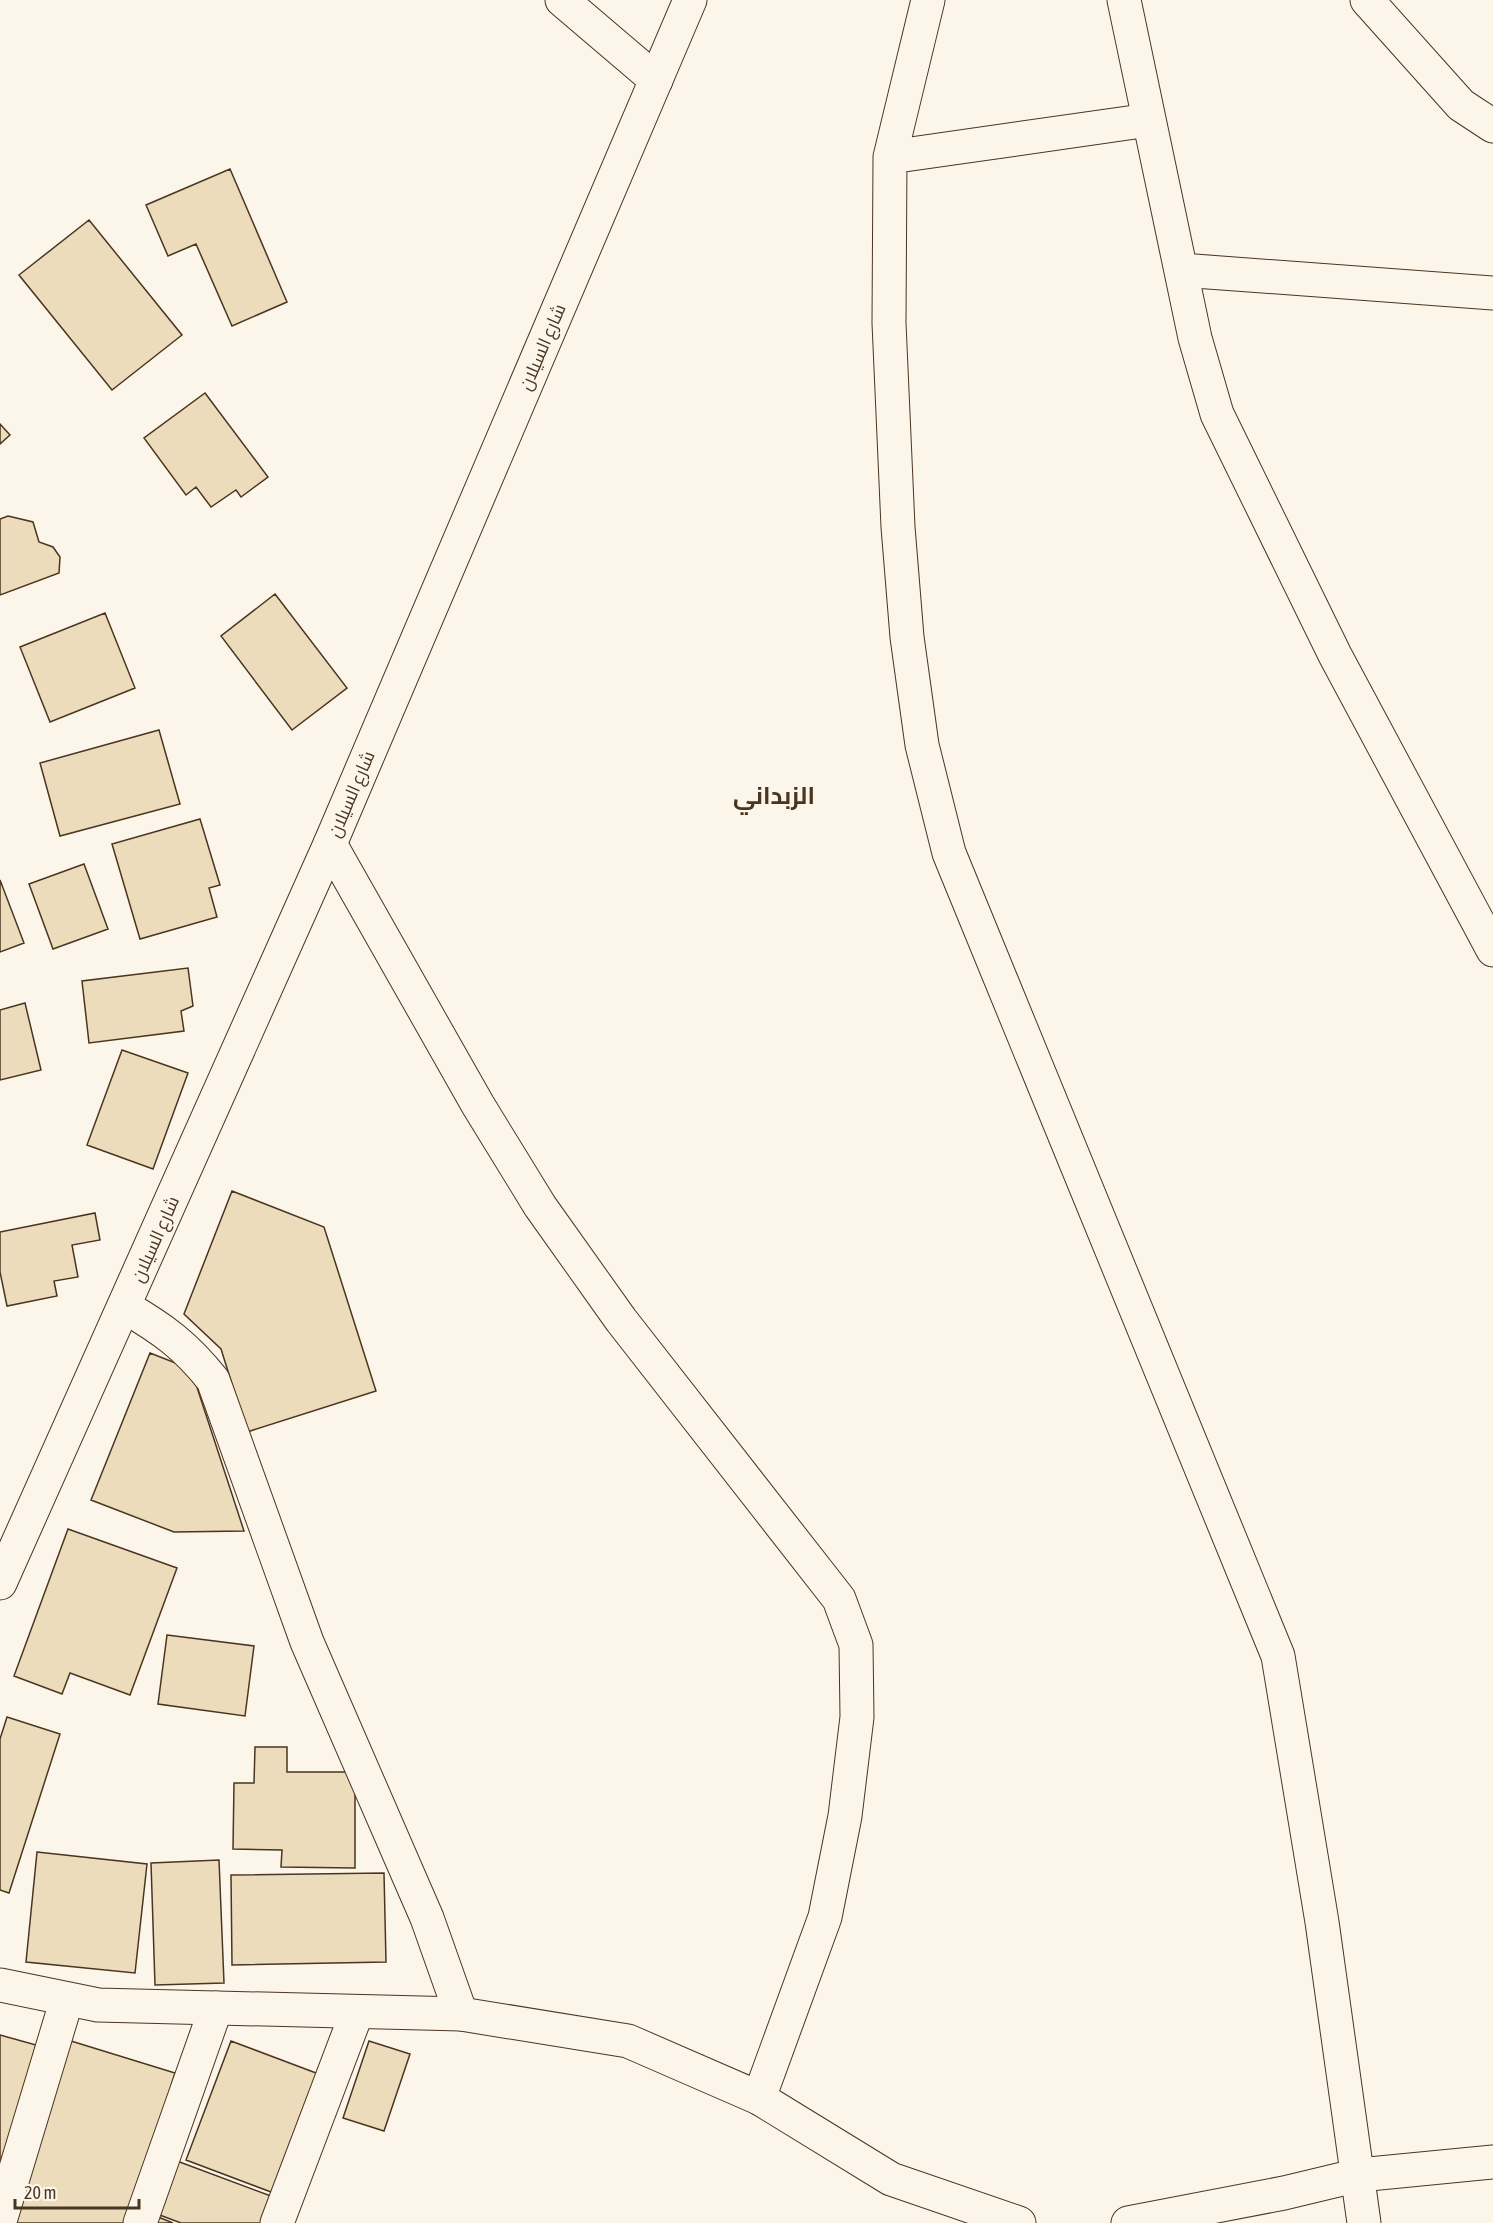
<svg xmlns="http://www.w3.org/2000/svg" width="1493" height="2223" viewBox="0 0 1493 2223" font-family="'Asap Condensed',Cairo,sans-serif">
  <rect width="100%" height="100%" fill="#fbf6e9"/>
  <path fill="#ecdcbc" stroke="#4a3520" stroke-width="1.5" d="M230,169L287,302L232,326L196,244L168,256L146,205Z
    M89,220L182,335L112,390L19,275Z
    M205,393L268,477L241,497L236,490L211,507L196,487L186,495L144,438Z
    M0,424L10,435L0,444Z
    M8,516L33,522L39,542L53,547L60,557L59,573L0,595V519Z
    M275,594L347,688L292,730L221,636Z
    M105,613L135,688L50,722L20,647Z
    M159,730L180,804L60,836L40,763Z
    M200,819L220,885L209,888L217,917L140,939L112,844Z
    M84,864L108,929L53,949L29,884Z
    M0,880L24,943L0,952Z
    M188,968L193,1006L181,1011L184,1031L89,1043L82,981Z
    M25,1003L41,1070L0,1080V1010Z
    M122,1050L188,1073L153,1169L87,1145Z
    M232,1191L324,1227L376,1391L247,1432L221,1349L184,1314Z
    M95,1213L100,1240L72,1245L78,1277L54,1281L57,1296L7,1306L0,1272V1232Z
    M150,1353L191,1369L244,1531L174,1532L91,1500Z
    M68,1529L177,1568L130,1695L70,1673L62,1694L14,1676Z
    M167,1635L254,1646L245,1716L158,1704Z
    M7,1717L60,1734L9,1893L0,1890V1739Z
    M255,1747H287V1772H355V1868L281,1867L282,1850L233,1849L234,1783H254Z
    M37,1852L147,1864L135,1973L26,1962Z
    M219,1860L224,1983L155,1985L151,1863Z
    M384,1873L386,1962L232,1965L231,1875Z
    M0,2035L36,2045L0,2175Z
    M71,2041L175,2073L129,2223H16Z
    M231,2041L324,2076L279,2195L186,2160Z
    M369,2041L410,2054L384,2131L343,2118Z
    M177,2161L279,2199L270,2223H181L157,2214Z
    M158,2217L173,2223H156Z"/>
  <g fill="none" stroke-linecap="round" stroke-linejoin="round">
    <defs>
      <path id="minor" d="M562,0L656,80
        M928,0L890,157L889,323L898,527L907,637L922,745L949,853L1278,1656L1322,1922L1364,2223
        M1124,0L1195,338L1217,414L1335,655L1493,950
        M1367,0L1461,105L1493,126
        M890,157L1149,120
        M1181,270L1493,293
        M330,844L478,1105L540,1206L621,1320L839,1599L856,1645L857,1717L845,1816L825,1917L759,2098
        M125,1307C163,1329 186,1346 213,1380L307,1642L427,1918L461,2014
        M0,2221L67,1999
        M140,2223L216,2008
        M277,2223L357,2012"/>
      <path id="major" d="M0,1583L330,844L690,0
        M0,1985L98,2005L461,2014L628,2041L759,2098L891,2179L1019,2223
        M1128,2223L1284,2193L1359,2175L1493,2162"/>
    </defs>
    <use href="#minor" stroke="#4a3520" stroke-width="35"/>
    <use href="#major" stroke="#4a3520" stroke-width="35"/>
    <use href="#minor" stroke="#fbf6e9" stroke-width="33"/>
    <use href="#major" stroke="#fbf6e9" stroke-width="33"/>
  </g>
  <g text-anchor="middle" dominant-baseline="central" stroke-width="4.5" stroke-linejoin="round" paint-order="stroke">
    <g font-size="18" fill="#4a3520" stroke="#fbf6e9">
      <text transform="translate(542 347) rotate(-67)">شارع السيلان</text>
      <text transform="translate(351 794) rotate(-67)">شارع السيلان</text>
      <text transform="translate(155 1239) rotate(-66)">شارع السيلان</text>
    </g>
    <g font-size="24" font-weight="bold" fill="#4a3520" stroke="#fbf6e9">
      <text x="774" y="795">الزبداني</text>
    </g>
  </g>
  <path d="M15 2199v9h124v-9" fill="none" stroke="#4a3520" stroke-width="3"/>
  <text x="24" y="2199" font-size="18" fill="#4a3520" stroke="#fbf6e9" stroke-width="4.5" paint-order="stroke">20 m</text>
</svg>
